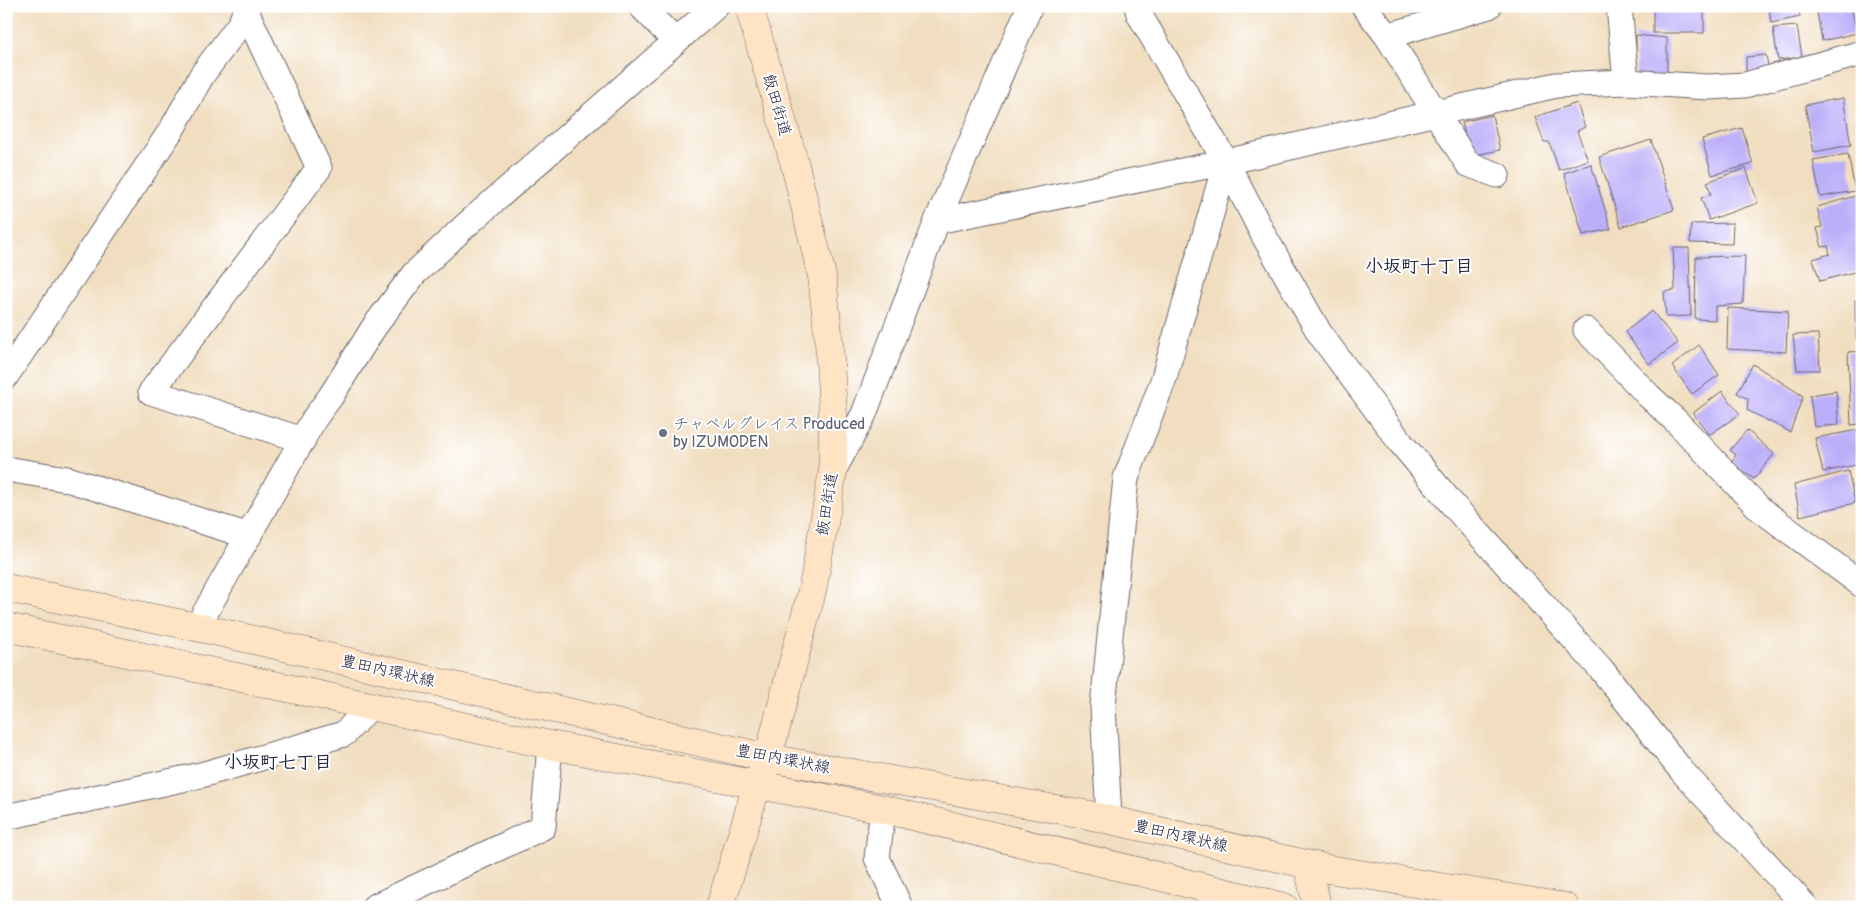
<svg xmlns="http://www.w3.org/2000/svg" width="1868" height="913" viewBox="0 0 1868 913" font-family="Pangolin,'Klee One',sans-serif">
  <rect width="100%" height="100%" fill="#fff"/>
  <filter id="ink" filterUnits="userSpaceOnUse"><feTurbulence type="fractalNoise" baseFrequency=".02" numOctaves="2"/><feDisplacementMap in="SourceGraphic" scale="10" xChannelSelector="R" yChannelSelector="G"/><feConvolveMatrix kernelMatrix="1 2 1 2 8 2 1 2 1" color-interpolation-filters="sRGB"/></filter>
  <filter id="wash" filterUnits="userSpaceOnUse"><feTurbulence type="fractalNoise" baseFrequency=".0096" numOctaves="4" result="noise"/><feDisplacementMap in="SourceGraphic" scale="20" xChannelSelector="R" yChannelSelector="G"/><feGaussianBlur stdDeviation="1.12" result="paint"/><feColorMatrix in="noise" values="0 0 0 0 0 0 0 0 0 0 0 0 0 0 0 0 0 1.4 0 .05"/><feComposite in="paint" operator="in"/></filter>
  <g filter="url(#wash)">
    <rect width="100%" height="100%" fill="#f1dec0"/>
    <g id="blocks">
      <path fill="#bcaff9" d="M1653,6H1704V33H1653Z
        M1769,6H1798L1800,17L1771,23Z
        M1816,6H1851L1857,33L1822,41Z
        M1797,26L1802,57L1778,60L1773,28Z
        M1636,35L1667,38V77L1636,76Z
        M1766,55L1769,71L1746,73V57Z
        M1843,98L1851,145L1814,152L1805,105Z
        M1577,103L1585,127L1577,131L1588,160L1559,170L1549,142H1544L1535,117Z
        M1492,115L1500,150L1470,156L1462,122Z
        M1742,128L1753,164L1712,175L1702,139Z
        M1651,140L1674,210L1621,227L1599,157Z
        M1848,154L1855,191L1820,197L1813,160Z
        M1591,164L1611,229L1583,235L1564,173Z
        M1746,168L1758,203L1709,220L1701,198L1711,194L1707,182Z
        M1862,194V270L1820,281L1813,259L1830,254L1828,246L1822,247L1817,228L1822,227L1817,207Z
        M1733,223L1732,244L1690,243L1691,224Z
        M1673,248H1689L1691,316L1666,317L1664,292L1675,290Z
        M1745,256L1743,304L1715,306V320L1695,319L1696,257Z
        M1855,300H1862V340H1856Z
        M1728,308L1788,311L1786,352L1727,349Z
        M1652,311L1678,343L1649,364L1625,332Z
        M1818,334L1820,370H1797L1793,335Z
        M1699,345L1719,375L1692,394L1672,366Z
        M1862,351V424L1851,425L1848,352Z
        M1753,364L1803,396L1790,432L1747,410L1748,399L1737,393Z
        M1722,391L1740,414L1709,435L1693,413Z
        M1836,391L1839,425L1814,427L1810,395Z
        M1747,430L1774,454L1754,479L1731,462L1736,455L1730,450Z
        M1858,430L1860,447L1856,448L1860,464L1823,472L1815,438Z
        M1848,471L1855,503L1800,516L1794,485Z
        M1862,552V571L1853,566Z"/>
    </g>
  </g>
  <g filter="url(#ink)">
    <use href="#blocks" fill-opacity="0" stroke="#6a646a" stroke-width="1"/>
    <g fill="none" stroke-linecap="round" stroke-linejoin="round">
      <defs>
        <path id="street" d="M641,6L675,41
          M1137,6L1139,14L1226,162L1264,236L1320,334L1401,443L1452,504L1601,669L1681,770L1806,907
          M1364,6L1387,36L1468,164L1497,175
          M1619,6L1626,82
          M246,11L319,168L151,392L303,440
          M1387,36L1489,6
          M937,221L1226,162L1556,85L1626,82L1708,87L1745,85L1862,53
          M1586,330L1649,396L1676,421L1760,509L1862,585
          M6,376L172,129L202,75L240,24L248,6
          M6,469L67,479L249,536
          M833,471L864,414L937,221L1030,6
          M197,627L314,419L331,396L374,327L414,274L464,227L716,6
          M883,809L877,858L900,907
          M6,817L201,775L344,734L371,706
          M1109,820L1103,706L1126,478L1163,381L1226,162
          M374,907L543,827L550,745"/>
        <path id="secondary" d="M6,588L197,627L768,758L1084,814L1328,869L1565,907
          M6,627L550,745L883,809L1284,907
          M1308,865L1317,907
          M720,907L757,785L768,758L813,587L833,471V415L829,342L822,276L795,165L749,6"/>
      </defs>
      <use href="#street" stroke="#6a646a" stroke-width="27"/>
      <use href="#secondary" stroke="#6a646a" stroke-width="29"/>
      <use href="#street" stroke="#fff" stroke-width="25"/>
      <use href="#secondary" stroke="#fee4c5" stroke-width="28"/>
    </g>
  </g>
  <circle fill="#6b7280" stroke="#fff" stroke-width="2" cx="663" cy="433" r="5"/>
  <g text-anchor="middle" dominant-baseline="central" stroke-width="4" stroke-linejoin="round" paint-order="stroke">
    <g font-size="16" fill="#22223b" stroke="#fff">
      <text transform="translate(777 105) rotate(74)">飯田街道</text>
      <text transform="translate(827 504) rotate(-81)">飯田街道</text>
      <text transform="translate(388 671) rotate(13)">豊田内環状線</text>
      <text transform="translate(783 759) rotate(11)">豊田内環状線</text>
      <text transform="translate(1181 836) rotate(13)">豊田内環状線</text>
    </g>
    <g font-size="16" fill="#5b616d" stroke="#fff" text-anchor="start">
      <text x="673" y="424">チャペルグレイス Produced<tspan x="673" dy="18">by IZUMODEN</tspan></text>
    </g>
    <g font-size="18" font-weight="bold" fill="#22223b" stroke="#fff">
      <text x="1419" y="266">小坂町十丁目</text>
      <text x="278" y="762">小坂町七丁目</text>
    </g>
  </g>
  <rect width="1868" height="913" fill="none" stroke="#fff" stroke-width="25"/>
</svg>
